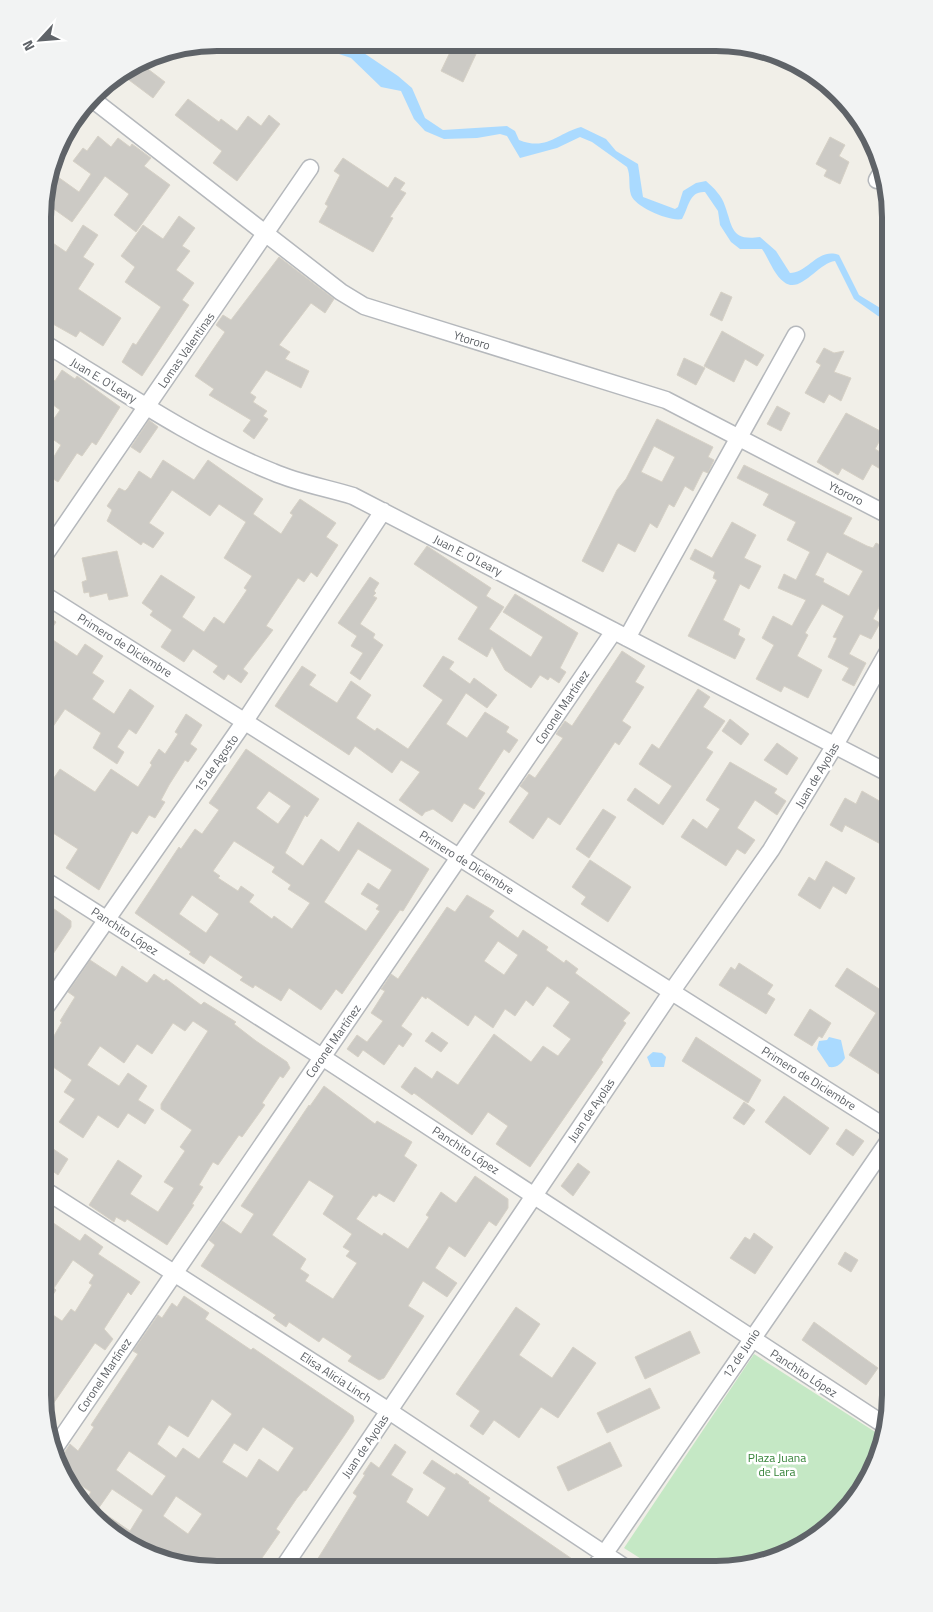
<svg xmlns="http://www.w3.org/2000/svg" width="933" height="1612" viewBox="0 0 933 1612" font-family="'Titillium Web',sans-serif">
  <rect width="100%" height="100%" fill="#f1efe8"/>
  <path fill="#c5e8c5" d="M754,1354L883,1437L877,1461L854,1501L813,1540L772,1560L716,1569H657L624,1548Z"/>
  <path fill="#aadaff" d="M320,43H349L398,76L412,88L425,118L443,130L507,126L515,131L519,140C547,151 556,134 581,127L606,139L616,151L638,164L643,197L675,209L678,207L683,191L696,183L706,181C714,188 722,196 725,206C733,228 731,241 760,237L776,251L790,273C808,273 818,247 839,255L859,295L890,314V321L878,316L854,299L835,261C818,263 800,295 784,282C774,275 769,259 762,249H740L731,242L720,225L718,211L705,192C689,191 689,207 682,219C670,222 635,207 631,195C628,185 631,176 627,167L592,142L580,137L557,148L520,158L507,136L500,134L477,138L444,139L425,131L414,119L401,91L381,87L351,58L333,52Z
    M829,1037L841,1040L845,1058C841,1064 837,1068 829,1067L817,1049L819,1041L827,1040Z
    M653,1052L662,1053L666,1057L664,1067H651L647,1057Z"/>
  <path fill="#cccac5" stroke="#d6d1c6" fill-rule="evenodd" d="M454,44L476,54L463,82L441,71Z
    M140,63L165,82L153,98L121,74Z
    M188,99L219,122L221,119L237,131L248,116L261,126L269,115L280,124L237,181L213,163L222,151L175,115Z
    M98,136L111,147L118,138L130,147L132,144L151,158L144,166L170,185L136,232L114,215L129,194L105,176L72,222L44,202L51,172L79,192L91,174L73,161L83,148L87,151Z
    M830,137L845,145L839,156L849,162L840,184L824,176L827,170L816,164Z
    M343,158L388,188L395,177L405,183L400,190L406,193L390,217L393,218L373,252L319,222L328,206L325,204L340,175L334,171Z
    M179,216L195,228L182,246L190,251L176,270L194,283L182,300L189,305L142,376L122,362L133,343L136,345L161,307L125,282L135,267L121,256L143,225L163,239Z
    M83,225L98,235L83,257L94,264L78,289L121,318L103,346L80,331L76,337L44,319V237L66,252Z
    M279,257L334,299L325,313L311,303L279,345L290,352L285,359L309,371L301,388L266,370L250,393L256,397L253,402L267,411L263,416L268,419L254,439L243,431L251,420L209,395L214,389L195,376L225,332L216,325L223,315L231,320Z
    M721,292L732,297L722,321L710,315Z
    M722,331L764,355L757,366L745,359L734,382L704,366Z
    M824,348L834,353L844,351L834,372L851,378L841,401L829,394L824,403L805,393L821,365L816,362Z
    M684,358L705,368L696,385L677,375Z
    M62,370L75,379L77,376L120,407L96,445L92,442L82,456L77,453L58,482L44,473L61,445L44,433L60,410L44,398V373L55,381Z
    M777,406L790,413L781,431L767,424Z
    M846,413L884,433L875,449L890,458V467L887,473L872,464L863,480L842,468L838,475L817,462Z
    M657,419L713,447L708,457L714,460L708,473L703,471L693,491L685,486L674,507L669,504L657,528L650,523L635,552L618,543L603,572L582,561L617,490L626,479ZM654,446L675,457L662,482L641,472Z
    M149,420L158,427L140,453L131,447Z
    M163,460L194,480L208,460L263,499L253,514L281,534L293,515L290,513L300,499L336,523L326,537L338,545L317,577L311,572L304,582L298,578L266,626L273,630L243,669L248,673L241,683L228,674L224,680L213,672L218,666L193,649L184,662L161,647L172,630L150,615L153,611L142,603L161,575L195,597L182,617L204,632L214,617L224,624L247,590L244,588L252,576L224,558L246,522L219,504L210,516L172,490L149,523L164,533L153,548L143,542L141,545L107,521L112,510L107,506L119,488L125,491L128,488L139,471L151,479Z
    M744,465L852,518L843,534L867,546L873,548L876,543L890,550V585L873,619L880,623L871,639L860,634L849,654L866,663L854,686L842,680L849,668L828,657L837,638L833,637L844,616L822,604L805,633L808,635L797,656L822,670L808,698L784,686L781,692L756,679L774,645L762,638L773,616L792,626L806,600L778,588L784,574L796,580L810,552L787,540L796,522L763,505L769,494L737,478ZM827,552L863,571L849,596L823,582L824,579L815,575Z
    M732,522L756,535L744,558L761,566L749,589L740,584L723,620L740,629L738,635L745,639L735,659L688,636L717,580L713,578L715,572L690,559L695,549L712,558Z
    M427,546L491,588L486,596L504,607L489,629L531,657L543,637L503,612L515,594L578,633L560,668L566,672L559,683L550,677L548,680L540,675L531,688L505,670L492,647L487,657L458,639L478,607L414,564Z
    M117,551L128,596L109,600L107,593L90,597L89,592L84,593L82,582L87,580L82,558Z
    M370,577L379,583L374,591L376,593L373,596L377,598L360,624L375,634L373,638L383,645L360,680L350,673L363,653L351,646L357,636L338,623Z
    M43,613L56,622L47,636L77,656L85,644L103,656L92,673L104,681L92,699L114,714L130,689L154,706L136,734L129,729L117,747L124,752L117,764L93,748L101,733L65,709L50,731L43,727Z
    M622,651L645,666L635,682L644,687L622,721L631,727L619,745L615,742L560,825L548,817L533,839L509,822L529,793L520,786L529,774L535,778L563,738L556,734L565,721L572,726Z
    M443,656L454,662L449,669L470,684L474,678L497,695L487,708L466,693L446,724L467,738L485,712L509,727L506,732L518,740L509,753L504,749L478,789L485,793L474,809L464,803L452,822L433,809L425,812L422,816L399,800L420,772L401,760L392,773L355,746L349,755L275,706L302,666L316,675L309,685L337,703L351,681L371,695L356,718L375,731L377,728L408,749L443,700L423,686Z
    M698,689L710,697L703,707L725,721L706,748L713,752L663,825L627,800L635,788L659,805L672,786L639,764L652,744L659,749Z
    M186,714L202,725L190,744L197,749L188,762L185,760L169,785L161,800L165,802L155,818L149,815L137,834L132,831L99,890L66,868L78,849L53,833L43,847V794L60,769L95,792L111,769L138,787L152,765L150,763L159,749L165,754L178,734L175,732Z
    M730,719L749,734L741,745L722,731Z
    M777,743L798,758L787,775L764,760Z
    M246,749L319,799L307,817L305,815L285,853L303,866L321,839L339,852L358,822L429,869L403,911L400,910L342,994L336,989L321,1010L289,988L281,1001L255,985L253,988L240,980L243,977L210,955L204,964L189,954L191,952L135,913L179,847L181,849L195,829L202,834L219,810L209,803ZM269,791L291,806L278,824L256,808ZM234,841L275,867L272,872L291,885L288,889L310,903L292,929L274,916L272,919L249,902L254,895L241,886L238,891L218,878L220,876L213,871ZM358,849L392,870L379,890L368,883L361,894L379,905L376,909L380,911L366,931L324,902ZM192,895L219,914L206,933L179,914Z
    M730,762L777,789L774,793L786,801L777,815L755,800L737,828L755,840L745,854L737,849L726,866L681,837L693,819L707,829L720,809L706,800Z
    M862,791L890,807V849L845,825L842,832L830,825L845,798L856,804Z
    M603,809L616,817L589,858L576,849Z
    M590,860L631,887L608,922L581,904L586,897L572,887Z
    M826,861L855,878L846,894L833,886L820,909L798,895L809,877L815,881Z
    M467,895L494,911L489,917L518,938L523,930L548,947L546,950L564,963L566,960L578,969L575,973L630,1013L623,1021L626,1023L601,1060L603,1062L530,1167L496,1144L508,1126L488,1112L472,1135L414,1093L412,1095L401,1087L415,1067L432,1079L437,1071L458,1085L494,1034L531,1062L543,1046L558,1056L571,1039L553,1026L570,1002L547,986L533,1006L526,1000L515,1016L505,1009L493,1028L475,1015L468,1026L427,997L426,999L422,996L401,1026L412,1034L403,1047L399,1044L384,1065L363,1050L358,1057L347,1049L357,1035L367,1042L383,1021L371,1013L385,991L381,989L384,985L391,974L398,979L447,907L455,912ZM498,941L518,955L504,975L484,961Z
    M47,904L71,921V927L43,969V910Z
    M90,960L116,977L122,966L147,983L154,974L164,981L166,979L201,1005L204,1002L236,1022L234,1024L256,1041L287,1062L290,1068L283,1078L280,1076L262,1103L265,1105L242,1137L239,1135L218,1165L213,1162L199,1185L203,1187L192,1204L194,1205L167,1245L127,1219L125,1222L116,1217L114,1222L89,1205L118,1160L142,1176L130,1194L158,1212L174,1188L164,1182L185,1151L180,1147L192,1130L161,1109V1104L208,1031L193,1021L185,1031L173,1023L152,1054L137,1044L124,1063L100,1046L87,1065L119,1086L128,1073L147,1086L138,1100L154,1110L145,1124L128,1113L118,1128L98,1115L83,1138L59,1122L75,1099L64,1092L72,1080L43,1060V1055L62,1022L60,1021L75,997L68,992Z
    M739,963L773,985L767,994L775,999L766,1014L719,985L731,967L735,970Z
    M847,968L890,996V1081L849,1055L876,1013L835,986Z
    M810,1009L831,1023L822,1038L819,1036L812,1046L794,1035Z
    M432,1032L448,1043L441,1052L425,1041Z
    M696,1037L761,1080L748,1103L682,1061Z
    M324,1086L375,1124L377,1121L412,1142L404,1156L417,1165L394,1202L379,1193L376,1197L373,1195L356,1219L382,1236L384,1233L408,1249L429,1217L426,1215L441,1192L456,1203L475,1176L508,1199V1208L496,1226L489,1221L465,1257L449,1246L435,1268L457,1283L447,1297L423,1281L408,1306L424,1316L384,1378L379,1380L348,1361L352,1356L323,1337L319,1342L289,1322L286,1327L273,1318L276,1315L201,1266L215,1245L209,1240L222,1221L241,1234L254,1214L241,1206L309,1105L310,1106ZM309,1180L334,1196L323,1214L352,1234L343,1247L350,1251L346,1256L357,1263L333,1299L305,1281L309,1275L300,1269L306,1259L272,1235Z
    M784,1096L829,1128L810,1155L765,1122Z
    M744,1102L755,1110L744,1125L733,1118Z
    M846,1129L864,1141L853,1156L836,1144Z
    M43,1142L68,1159L58,1175L43,1164Z
    M578,1163L590,1172L573,1196L561,1186Z
    M43,1216L80,1241L85,1234L103,1247L98,1254L140,1282L131,1295L128,1292L104,1329L113,1339L105,1350L95,1343L53,1404L42,1395ZM73,1260L94,1275L89,1283L92,1285L75,1312L71,1309L62,1321L44,1309L56,1290L54,1288Z
    M754,1233L773,1247L755,1274L730,1258L745,1237L750,1240Z
    M845,1252L858,1260L851,1272L838,1264Z
    M184,1296L209,1313L205,1319L251,1350L253,1348L353,1416L354,1421L344,1436L306,1491L304,1490L297,1498L276,1529L280,1532L255,1568H232L219,1559L213,1568H194L150,1556L102,1526L85,1501L91,1492L70,1478L59,1461L70,1444L78,1451L94,1427L91,1425L138,1354L133,1351L158,1315L162,1318L172,1303L177,1307ZM212,1399L232,1414L199,1459L183,1448L176,1458L157,1444L169,1425L188,1437ZM263,1427L294,1448L278,1472L259,1459L247,1478L222,1462L234,1443L247,1451ZM129,1451L166,1476L152,1496L116,1470ZM112,1489L143,1510L130,1531L98,1509ZM176,1496L202,1514L188,1534L163,1516Z
    M516,1307L540,1324L519,1355L552,1378L573,1347L596,1363L558,1418L541,1407L519,1438L494,1420L483,1435L470,1426L480,1411L456,1394Z
    M814,1322L878,1368L866,1385L802,1340Z
    M690,1331L700,1353L645,1379L635,1357Z
    M650,1388L660,1408L607,1433L597,1413Z
    M610,1442L622,1466L568,1491L557,1467Z
    M395,1444L406,1452L391,1475L413,1489L406,1502L428,1517L446,1488L423,1473L432,1460L455,1475L456,1473L469,1482L468,1483L490,1498L488,1501L575,1561L569,1569H474L466,1564L462,1569L312,1568L357,1496L353,1493L365,1475L363,1474L371,1462L379,1468Z"/>
  <g fill="none" stroke-linecap="round" stroke-linejoin="round">
    <defs>
      <path id="street" d="M92,99L341,292L364,306L666,400L890,516
        M877,180L883,170
        M44,343C118,388 192,440 273,472C298,483 327,488 353,496L890,774
        M44,556L310,168
        M43,594L890,1130
        M627,638L796,335
        M43,879L322,1057L886,1426
        M43,1011L245,721L383,511
        M43,1189L389,1411L627,1569
        M52,1452L614,631
        M283,1568L672,991L771,850L835,745L890,648
        M594,1569L890,1139"/>
    </defs>
    <use href="#street" stroke="#b5b8bc" stroke-width="19"/>
    <use href="#street" stroke="#fff" stroke-width="16"/>
  </g>
  <g text-anchor="middle" dominant-baseline="central" stroke-width="5" stroke-linejoin="round" paint-order="stroke">
    <g font-size="12" fill="#5f6368" stroke="#fff">
      <text transform="translate(472 340) rotate(17)">Ytororo</text>
      <text transform="translate(186 350) rotate(-55)">Lomas Valentinas</text>
      <text transform="translate(104 380) rotate(31)">Juan E. O'Leary</text>
      <text transform="translate(846 493) rotate(27)">Ytororo</text>
      <text transform="translate(468 555) rotate(27)">Juan E. O'Leary</text>
      <text transform="translate(125 645) rotate(32)">Primero de Diciembre</text>
      <text transform="translate(562 707) rotate(-56)">Coronel Martínez</text>
      <text transform="translate(216 763) rotate(-55)">15 de Agosto</text>
      <text transform="translate(817 775) rotate(-59)">Juan de Ayolas</text>
      <text transform="translate(467 862) rotate(32)">Primero de Diciembre</text>
      <text transform="translate(125 931) rotate(33)">Panchito López</text>
      <text transform="translate(333 1041) rotate(-55)">Coronel Martínez</text>
      <text transform="translate(809 1078) rotate(32)">Primero de Diciembre</text>
      <text transform="translate(591 1110) rotate(-56)">Juan de Ayolas</text>
      <text transform="translate(466 1150) rotate(33)">Panchito López</text>
      <text transform="translate(741 1353) rotate(-56)">12 de Junio</text>
      <text transform="translate(804 1373) rotate(33)">Panchito López</text>
      <text transform="translate(104 1375) rotate(-56)">Coronel Martínez</text>
      <text transform="translate(336 1377) rotate(33)">Elisa Alicia Linch</text>
      <text transform="translate(365 1446) rotate(-56)">Juan de Ayolas</text>
    </g>
    <g font-size="12" fill="#348238" stroke="#fff">
      <text x="777" y="1457">Plaza Juana<tspan x="777" dy="14">de Lara</tspan></text>
    </g>
  </g>
  <path d="M0 0H933V1612H0ZM217 51H716A166 166 0 0 1 882 217V1395A166 166 0 0 1 716 1561H217A166 166 0 0 1 51 1395V217A166 166 0 0 1 217 51Z" fill="#f2f3f3" fill-rule="evenodd"/>
  <path fill="none" stroke="#5f6368" stroke-width="6" d="M217 51H716A166 166 0 0 1 882 217V1395A166 166 0 0 1 716 1561H217A166 166 0 0 1 51 1395V217A166 166 0 0 1 217 51Z"/>
  <g transform="translate(40 40) rotate(244)" stroke="#ffffff" stroke-width="4" paint-order="stroke">
  <path d="M0-4L9 19L0 12L-9 19Z" fill="#5f6368"/>
  <text y="-8" font-size="14" font-weight="bold" text-anchor="middle" fill="#5f6368">N</text>
  </g>
</svg>
